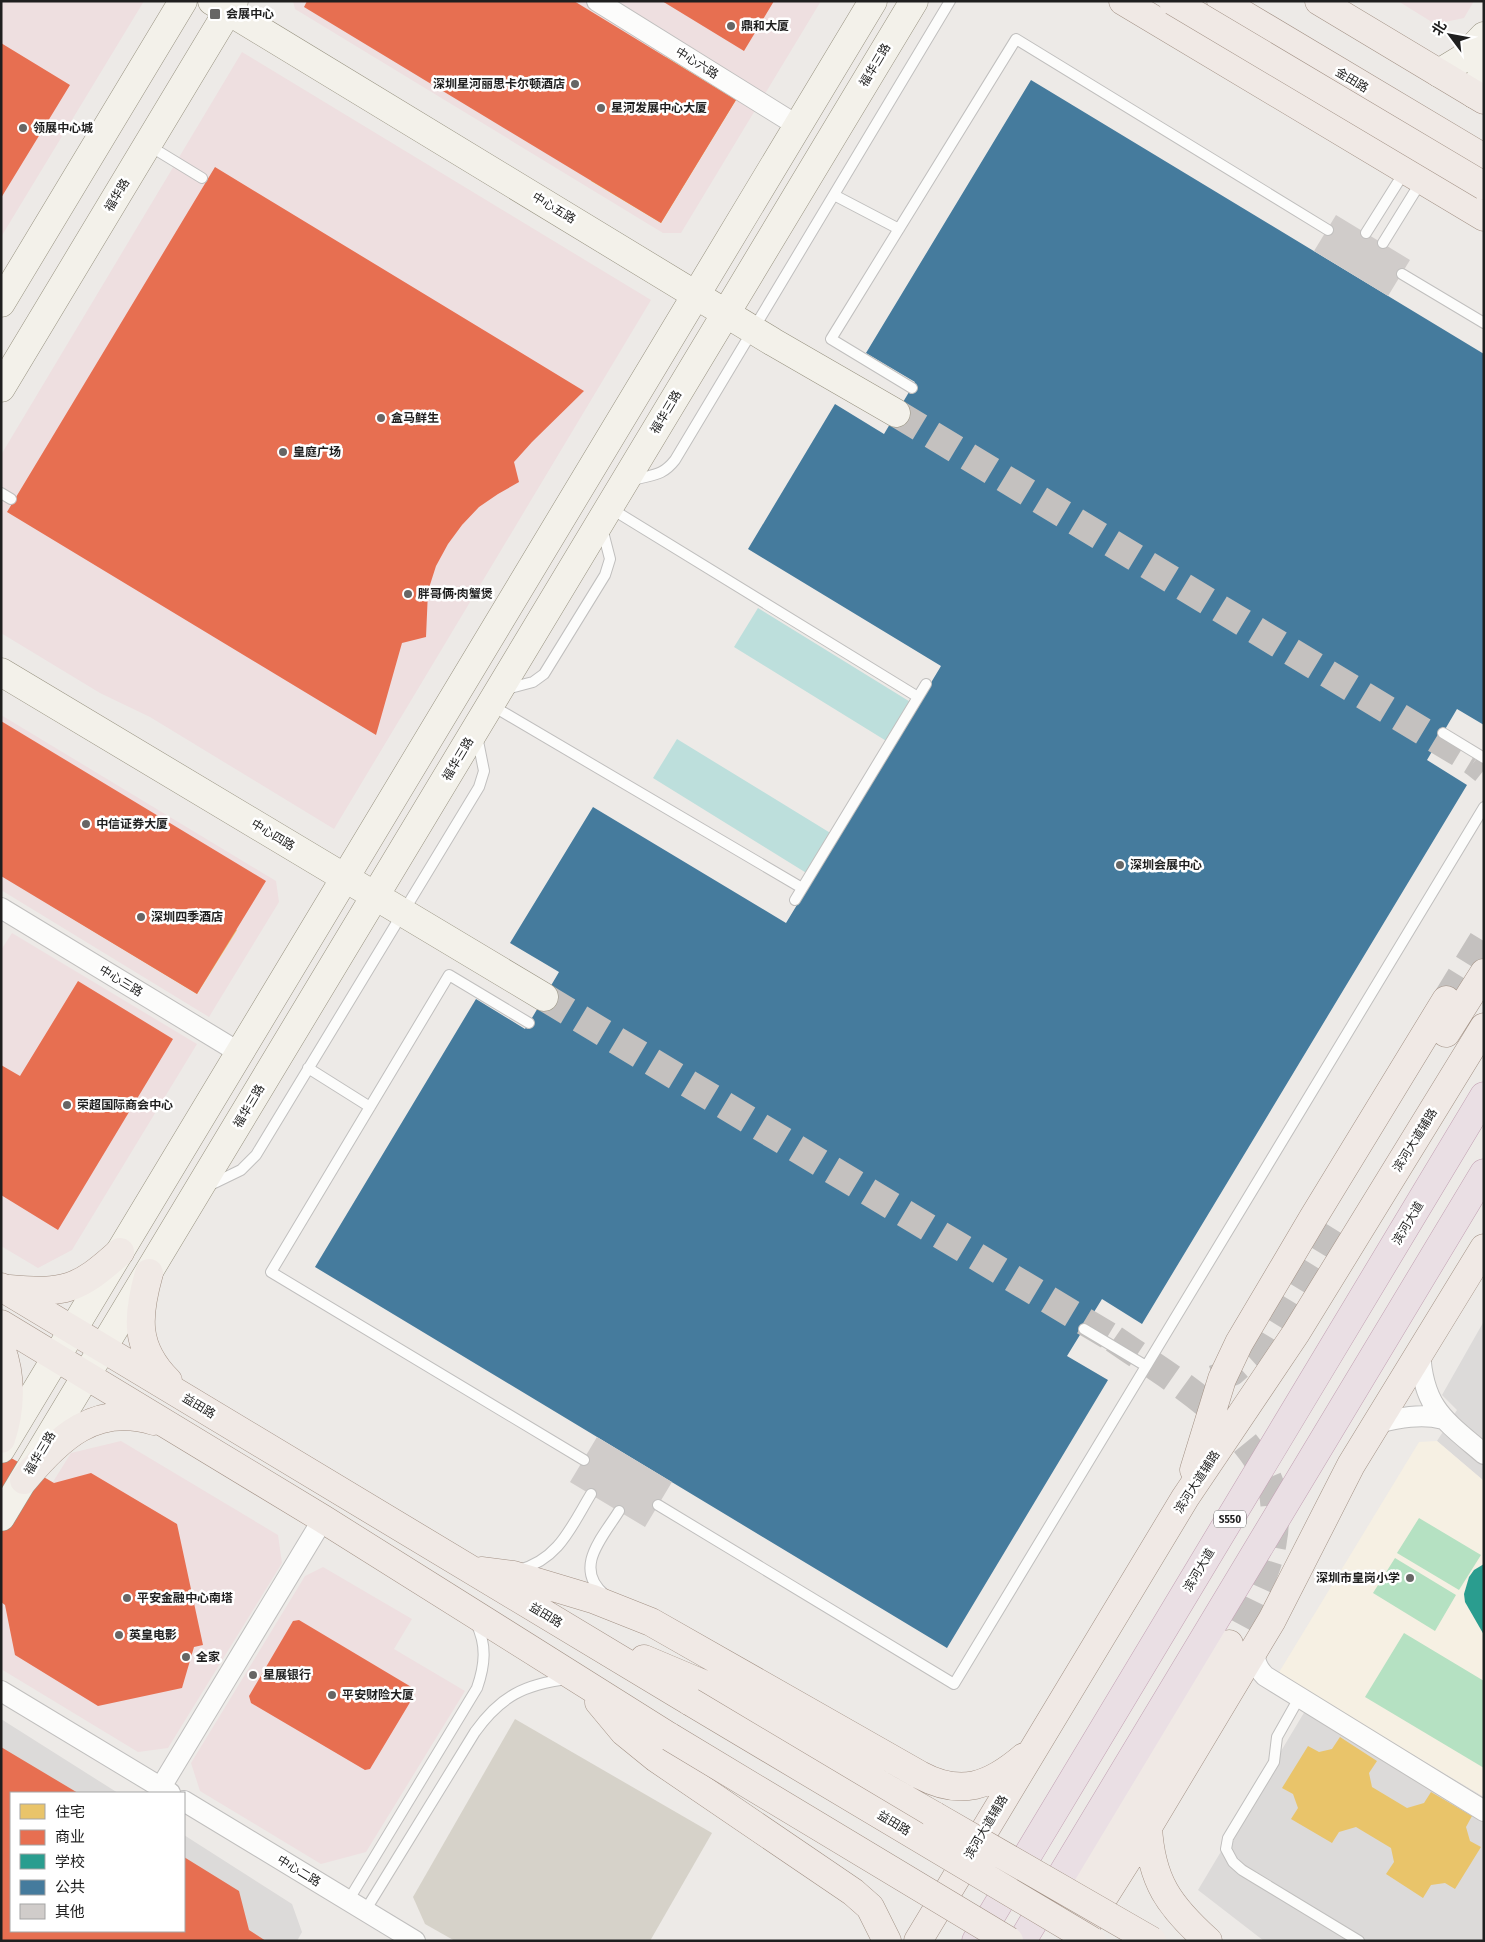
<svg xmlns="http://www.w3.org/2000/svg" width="1485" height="1942" viewBox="0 0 1485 1942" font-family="'Fira Sans Condensed','Noto Sans SC',sans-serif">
  <rect width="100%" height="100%" fill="#edeae7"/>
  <path fill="#dcdad9" d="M1484,1321V1481L1437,1441L1457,1410L1442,1395Z
    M1314,1696L1484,1797V1941H1264L1198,1890Z
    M1,1719L118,1793H11V1931H184V1835L292,1904L302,1932L297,1941H1Z"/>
  <path fill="#eedfe0" d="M1,1H144L1,237Z
    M293,1H821L681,233H663L295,9Z
    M1398,1H1474L1464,18L1435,24Z
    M242,52L651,300L334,829L150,717L100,693L1,633V455Z
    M1,715L276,881L279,902L209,1017L1,890Z
    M12,933L197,1044L72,1250L38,1268L1,1246V950Z
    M121,1441L278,1535L282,1563L168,1748L138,1752L1,1669V1565L71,1453Z
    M323,1567L412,1619L394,1649L465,1691L366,1852L321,1864L200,1791L191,1763L305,1576Z"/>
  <path fill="#f6f0e3" d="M1437,1441L1484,1481V1797L1278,1674L1419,1442Z"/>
  <path fill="#d6d2c9" d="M515,1719L712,1833L650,1941H455L425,1924L413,1897Z"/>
  <path fill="#b5e1c2" d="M1419,1518L1481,1555L1459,1590L1397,1553Z
    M1395,1558L1456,1595L1435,1631L1373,1593Z
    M1404,1633L1484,1681V1768L1365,1697Z"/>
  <path fill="#bddfdc" d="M758,608L912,703L888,742L734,647Z
    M677,739L832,834L808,874L653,778Z"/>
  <path fill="#e9c46a" d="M666,57L736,100L661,223L591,181L611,64L632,65L631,77L653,79Z
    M82,853L237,930L197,994L50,905Z
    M1340,1737L1377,1761L1369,1773L1372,1787L1407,1808L1424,1803L1431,1792L1472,1816L1466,1827L1470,1841L1481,1847L1455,1889L1445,1883L1431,1885L1423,1898L1386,1874L1394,1862L1391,1848L1356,1827L1339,1832L1332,1843L1291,1819L1298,1808L1293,1794L1282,1788L1308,1746L1319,1752L1332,1749Z
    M19,1773L24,1793H11V1834L1,1837V1778Z
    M235,1903L240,1920L243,1919L249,1941H222L214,1908Z"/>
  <path fill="#e76f51" d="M307,1H574L736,100L661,223L304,7Z
    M662,1H774L744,51Z
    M1,43L70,85L1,198Z
    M215,167L584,391L532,442L514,462L519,482L498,494L479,507L462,525L448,544L436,566L428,591L426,637L402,643L376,735L7,512Z
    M1,721L266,881L197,994L1,876Z
    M78,981L173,1039L58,1230L1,1195V1065L20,1076Z
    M1,1452L54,1483L91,1473L177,1524L203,1645L194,1647L182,1688L98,1706L15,1655L5,1605L1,1602Z
    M299,1620L413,1688L415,1694L370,1769L365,1770L251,1703L249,1696L293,1621Z
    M1,1747L78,1793H11V1931H184V1857L239,1891L249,1930L266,1941H1Z"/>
  <path fill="#2a9d8f" d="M1484,1564V1635L1465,1602L1464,1594L1469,1577L1474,1570Z"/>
  <path fill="#457b9d" d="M1031,80L1484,354V725L1457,709L1427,760L1467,785L1142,1324L1102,1299L1067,1356L1108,1380L947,1648L315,1267L476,999L525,1029L529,1023L559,972L510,943L593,807L786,923L866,791L941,666L748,549L835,404L884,434L915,382L866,353Z"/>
  <path fill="#d0ccca" d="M1336,215L1410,260L1388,296L1314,251Z
    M597,1437L672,1482L645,1527L570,1482Z"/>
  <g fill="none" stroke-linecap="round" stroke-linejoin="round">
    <path stroke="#c4c1bf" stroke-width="28" stroke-dasharray="28 14" stroke-linecap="butt" d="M896,413L1474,762
      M544,997L1114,1339"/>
    <path stroke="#c4c1bf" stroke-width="28" stroke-dasharray="28 14" stroke-linecap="butt" d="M1474,762L1484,770
      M1446,1000L1484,938
      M1114,1339C1163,1373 1215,1402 1251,1451C1258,1461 1266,1472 1270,1484C1276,1498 1276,1525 1273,1540C1269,1573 1244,1615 1229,1644
      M1214,1379L1232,1372L1251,1355L1330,1226"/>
    <defs>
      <path id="lane" d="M148,145L202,178
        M834,195L899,229
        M1366,233L1405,171
        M1383,243L1422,180
        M1402,274L1484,323
        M912,388L831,339L1016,39L1328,230
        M631,481C650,474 661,478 675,460L950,1
        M1,493L11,499
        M610,508L918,697
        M506,689L533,682L544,674L605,575L610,559L602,528
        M491,705L802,888
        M1443,733L1484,758
        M795,900L926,684
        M529,1023L449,975L271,1272L584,1460
        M308,1068L370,1107
        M208,1186L241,1170L256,1155L479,787L484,771L477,736
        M1084,1329L1146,1366
        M658,1505L954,1684L1484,807
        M519,1570C559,1559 571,1527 591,1494
        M605,1595C572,1568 603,1537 619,1511
        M1299,1698L1277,1737L1274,1762L1228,1838L1226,1849L1233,1862L1242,1870L1359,1941
        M348,1901L477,1688C485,1665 487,1645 476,1623
        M365,1911L475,1732C500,1697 524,1684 568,1679"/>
      <path id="street" d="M597,1L798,126
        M1,908L240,1053
        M1420,1352C1423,1408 1444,1420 1484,1454
        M1377,1423C1398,1418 1422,1413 1443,1419
        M1258,1644C1253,1657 1255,1666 1265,1676L1484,1811
        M1,1691L170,1793
        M161,1787L323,1519
        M184,1801L415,1941"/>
      <path id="secondary" d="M212,1L773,342L896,413
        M1439,73L1462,59L1484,36
        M1474,94L1484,69
        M1,303L183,1
        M1,388L234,1
        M1,672L544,997
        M1,1449L873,1
        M1,1517L914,1"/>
      <path id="primary" d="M1123,1L1484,217
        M1221,1L1484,158
        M1319,1L1484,100
        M1446,1033L1484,973
        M149,1273C137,1316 134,1347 168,1381
        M1,1287L691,1702
        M9,1289C65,1294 78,1290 120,1252
        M1,1324L323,1519L670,1737
        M1,1348C12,1377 11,1410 1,1439
        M1194,1470L1222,1379L1239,1343L1313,1218L1446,1000
        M24,1480C59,1438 95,1403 154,1421
        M481,1571L513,1575L593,1599L651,1622L920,1775C961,1797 990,1786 1024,1757
        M644,1659L708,1686L935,1816
        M599,1702L624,1732L656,1758L853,1892L870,1907L887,1941
        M1148,1827C1151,1881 1169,1906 1208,1941
        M1071,1920L1099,1858L1229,1644
        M918,1941L1185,1498L1296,1333L1484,1027
        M1076,1941L1148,1827L1272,1620L1351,1465L1484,1248"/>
      <path id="highway" d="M976,1941L1484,1096
        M1022,1941L1484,1173"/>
    </defs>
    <use href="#lane" stroke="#c0bfbe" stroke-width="12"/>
    <use href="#street" stroke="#c0bfbe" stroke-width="22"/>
    <use href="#secondary" stroke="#979280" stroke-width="29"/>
    <use href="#primary" stroke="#a29185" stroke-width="29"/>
    <use href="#highway" stroke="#c1a0b2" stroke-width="29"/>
    <use href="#lane" stroke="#fcfcfb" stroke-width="10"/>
    <use href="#street" stroke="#fcfcfb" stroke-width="20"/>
    <use href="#secondary" stroke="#f3f1ea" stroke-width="28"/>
    <use href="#primary" stroke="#f0e9e5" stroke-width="28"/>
    <use href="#highway" stroke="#eadfe4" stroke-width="28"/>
    <defs>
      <path id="primary-bridge" d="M1173,1L1484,186
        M691,1702L1092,1941
        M670,1737L1009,1941
        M935,1816L1152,1941"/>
    </defs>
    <use href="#primary-bridge" stroke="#a29185" stroke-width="29" stroke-linecap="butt"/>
    <use href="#primary-bridge" stroke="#f0e9e5" stroke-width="28"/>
  </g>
  <g fill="#676665" stroke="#fff" stroke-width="2">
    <rect x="209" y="8" width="12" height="12" rx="2.5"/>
    <circle cx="731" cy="26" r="5"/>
    <circle cx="575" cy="84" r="5"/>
    <circle cx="601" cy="108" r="5"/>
    <circle cx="23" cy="128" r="5"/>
    <circle cx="381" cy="418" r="5"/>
    <circle cx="283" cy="452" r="5"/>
    <circle cx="408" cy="594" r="5"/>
    <circle cx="86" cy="824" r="5"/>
    <circle cx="1120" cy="865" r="5"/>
    <circle cx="141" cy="917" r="5"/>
    <circle cx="67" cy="1105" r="5"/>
    <circle cx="1410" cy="1578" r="5"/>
    <circle cx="127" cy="1598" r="5"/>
    <circle cx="119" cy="1635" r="5"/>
    <circle cx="186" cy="1657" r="5"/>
    <circle cx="253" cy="1675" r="5"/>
    <circle cx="332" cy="1695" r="5"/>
  </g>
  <g text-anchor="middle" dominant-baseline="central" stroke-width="5" stroke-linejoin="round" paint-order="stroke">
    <rect fill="#fff" stroke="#626262" stroke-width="1" x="1214" y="1510.5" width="32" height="17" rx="4"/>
    <g font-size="11" font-weight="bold" fill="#1f1f1f">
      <text x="1230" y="1519">S550</text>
    </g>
    <g font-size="12" font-weight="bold" fill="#1f1f1f" stroke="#fff" text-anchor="start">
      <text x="226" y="14">会展中心</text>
      <text x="741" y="26">鼎和大厦</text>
      <text x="565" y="84" text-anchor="end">深圳星河丽思卡尔顿酒店</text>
      <text x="611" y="108">星河发展中心大厦</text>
      <text x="33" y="128">领展中心城</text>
      <text x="391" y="418">盒马鲜生</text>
      <text x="293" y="452">皇庭广场</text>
      <text x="418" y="594">胖哥俩·肉蟹煲</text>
      <text x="96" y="824">中信证券大厦</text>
      <text x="1130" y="865">深圳会展中心</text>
      <text x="151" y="917">深圳四季酒店</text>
      <text x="77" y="1105">荣超国际商会中心</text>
      <text x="1400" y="1578" text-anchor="end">深圳市皇岗小学</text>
      <text x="137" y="1598">平安金融中心南塔</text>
      <text x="129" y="1635">英皇电影</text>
      <text x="196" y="1657">全家</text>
      <text x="263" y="1675">星展银行</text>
      <text x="342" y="1695">平安财险大厦</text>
    </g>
    <g font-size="12" fill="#1f1f1f" stroke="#fff">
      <text transform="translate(697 63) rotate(32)">中心六路</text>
      <text transform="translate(875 65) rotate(-59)">福华三路</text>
      <text transform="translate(1352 80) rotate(31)">金田路</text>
      <text transform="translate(117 195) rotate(-59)">福华路</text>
      <text transform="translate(554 208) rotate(31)">中心五路</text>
      <text transform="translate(666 412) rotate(-59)">福华三路</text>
      <text transform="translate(458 759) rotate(-59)">福华三路</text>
      <text transform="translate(273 835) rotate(31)">中心四路</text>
      <text transform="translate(121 981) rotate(31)">中心三路</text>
      <text transform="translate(249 1106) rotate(-59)">福华三路</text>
      <text transform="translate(1415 1140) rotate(-58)">滨河大道辅路</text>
      <text transform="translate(1408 1223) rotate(-59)">滨河大道</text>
      <text transform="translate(199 1406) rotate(31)">益田路</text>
      <text transform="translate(40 1453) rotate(-59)">福华三路</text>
      <text transform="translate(1197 1482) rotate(-57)">滨河大道辅路</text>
      <text transform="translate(1199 1570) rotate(-59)">滨河大道</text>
      <text transform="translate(546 1615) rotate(31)">益田路</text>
      <text transform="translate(894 1823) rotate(31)">益田路</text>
      <text transform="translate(986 1827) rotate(-59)">滨河大道辅路</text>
      <text transform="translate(299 1871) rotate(31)">中心二路</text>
    </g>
  </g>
  <rect width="1485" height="1942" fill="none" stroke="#1f1f1f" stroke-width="5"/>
  <rect x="10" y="1792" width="175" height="140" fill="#ffffff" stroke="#a5a5a5"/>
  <rect x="20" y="1804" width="25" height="15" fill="#e9c46a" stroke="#a5a5a5"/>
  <text x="55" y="1817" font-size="15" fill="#1f1f1f">住宅</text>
  <rect x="20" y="1830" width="25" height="15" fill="#e76f51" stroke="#a5a5a5"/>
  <text x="55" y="1842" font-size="15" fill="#1f1f1f">商业</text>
  <rect x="20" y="1854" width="25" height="15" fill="#2a9d8f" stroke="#a5a5a5"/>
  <text x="55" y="1867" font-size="15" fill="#1f1f1f">学校</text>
  <rect x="20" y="1880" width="25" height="15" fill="#457b9d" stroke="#a5a5a5"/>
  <text x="55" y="1892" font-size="15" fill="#1f1f1f">公共</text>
  <rect x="20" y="1904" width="25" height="15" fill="#d0ccca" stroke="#a5a5a5"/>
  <text x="55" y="1917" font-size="15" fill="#1f1f1f">其他</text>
  <g transform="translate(1450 35) rotate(302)" stroke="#ffffff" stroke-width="4" paint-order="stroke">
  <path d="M0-4L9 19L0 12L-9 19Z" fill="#1f1f1f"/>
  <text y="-8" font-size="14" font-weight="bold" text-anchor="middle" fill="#1f1f1f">北</text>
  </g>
</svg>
